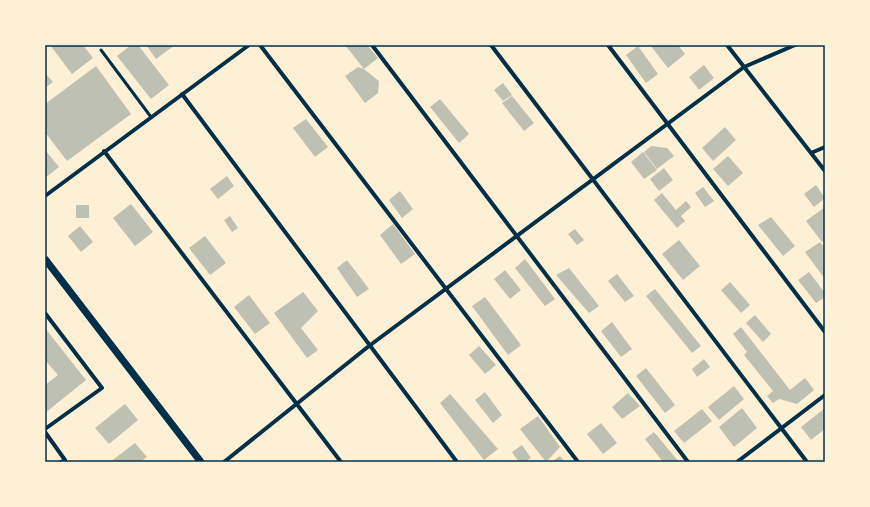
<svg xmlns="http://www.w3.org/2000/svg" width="870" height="507" viewBox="0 0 870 507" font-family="Georgia,serif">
  <rect width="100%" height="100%" fill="#fdf0d5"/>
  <path fill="#bec0b2" d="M50,45H83L93,58L72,74Z
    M131,45H138L169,85L151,99L117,56Z
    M146,45H175L156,59Z
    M345,45H367L378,58L364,69Z
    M650,45H678L685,54L668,68Z
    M638,46L658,74L646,83L626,55Z
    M704,65L714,78L699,90L689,77Z
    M96,66L131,114L67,161L45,132V104Z
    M358,67L364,69L379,81L378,93L365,103L345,76Z
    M45,73L53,82L45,88Z
    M503,83L512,95L503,101L494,90Z
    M512,96L534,123L524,131L502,103Z
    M440,99L469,134L459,143L430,107Z
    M306,119L328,147L315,157L293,128Z
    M725,127L736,140L713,161L702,148Z
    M651,146L667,148L674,156L657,169L644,152Z
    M45,150L59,167L45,178Z
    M643,152L657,170L644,179L631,162Z
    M728,156L743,173L728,186L713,169Z
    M664,168L673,180L659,191L650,179Z
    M227,176L234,186L218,199L210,189Z
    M816,185L825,198L814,207L804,194Z
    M703,187L714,201L705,207L695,193Z
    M400,191L413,209L402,218L389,200Z
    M662,193L676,210L686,201L691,207L681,216L685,221L677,228L654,200Z
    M131,204L153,232L135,246L113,218Z
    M76,205H89V218H76Z
    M825,207V240L822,242L806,221Z
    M230,216L238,228L232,232L224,220Z
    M771,217L795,246L783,256L758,225Z
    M393,224L415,254L401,264L380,235Z
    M80,226L93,242L81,252L68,236Z
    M575,229L584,240L577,245L568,234Z
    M205,236L226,263L210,275L189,248Z
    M679,240L700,266L683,280L662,254Z
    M820,242L825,248V279L805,252Z
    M525,259L555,299L545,306L515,268Z
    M347,260L369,289L357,297L337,268Z
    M569,268L599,306L589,313L556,275Z
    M505,270L521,290L510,299L494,279Z
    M809,272L825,293V297L816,303L798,280Z
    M617,274L634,296L625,302L608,281Z
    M730,282L750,305L741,313L721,290Z
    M655,289L701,346L692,353L646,296Z
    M303,292L318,311L301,328L318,350L307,358L274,313Z
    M249,295L270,323L255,334L234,307Z
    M485,297L521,345L508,355L472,306Z
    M755,315L771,334L763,342L746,323Z
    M612,322L632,349L621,357L601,331Z
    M741,327L790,390L805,378L814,390L797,404L779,399L773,403L767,396L773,391L744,355L747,352L733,334Z
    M45,328L86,380L45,413V385L58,375L45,360Z
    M479,346L496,365L485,374L469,355Z
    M704,359L710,367L697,377L692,369Z
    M646,368L675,405L665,413L636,376Z
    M734,386L744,399L719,420L708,407Z
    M485,392L502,415L493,423L475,400Z
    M628,393L640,406L622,419L612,407Z
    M450,394L498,449L484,460L440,403Z
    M125,404L138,420L109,444L95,428Z
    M742,408L757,428L734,447L719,427Z
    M825,408V429L811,440L801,427Z
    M702,409L712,421L684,443L674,431Z
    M538,416L560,447L546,462L520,429Z
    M601,423L617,443L603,454L587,434Z
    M654,432L679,462H663L645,439Z
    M135,443L147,457L140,462H110Z
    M522,445L531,458L525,462H519L512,452Z
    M560,456L565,462H551Z"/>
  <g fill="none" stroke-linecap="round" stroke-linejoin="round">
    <path stroke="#003049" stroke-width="3" d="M101,50L151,117"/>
    <path stroke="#003049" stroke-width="4" d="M260,45L578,462
      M372,45L688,462
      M491,45L807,462
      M608,45L825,332
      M727,45L825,171
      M182,94L457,462
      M104,151L341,462
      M811,153L825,147
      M45,196L249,45
      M45,313L102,388L45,429
      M45,432L65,460L61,462
      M224,462L369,346L744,67L795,45
      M737,462L825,395"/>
    <path stroke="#003049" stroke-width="7" d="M45,259L201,462"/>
  </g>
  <rect width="870" height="507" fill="none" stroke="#fdf0d5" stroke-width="92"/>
  <rect x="46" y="46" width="778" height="415" fill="none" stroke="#003049" stroke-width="1.5"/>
</svg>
